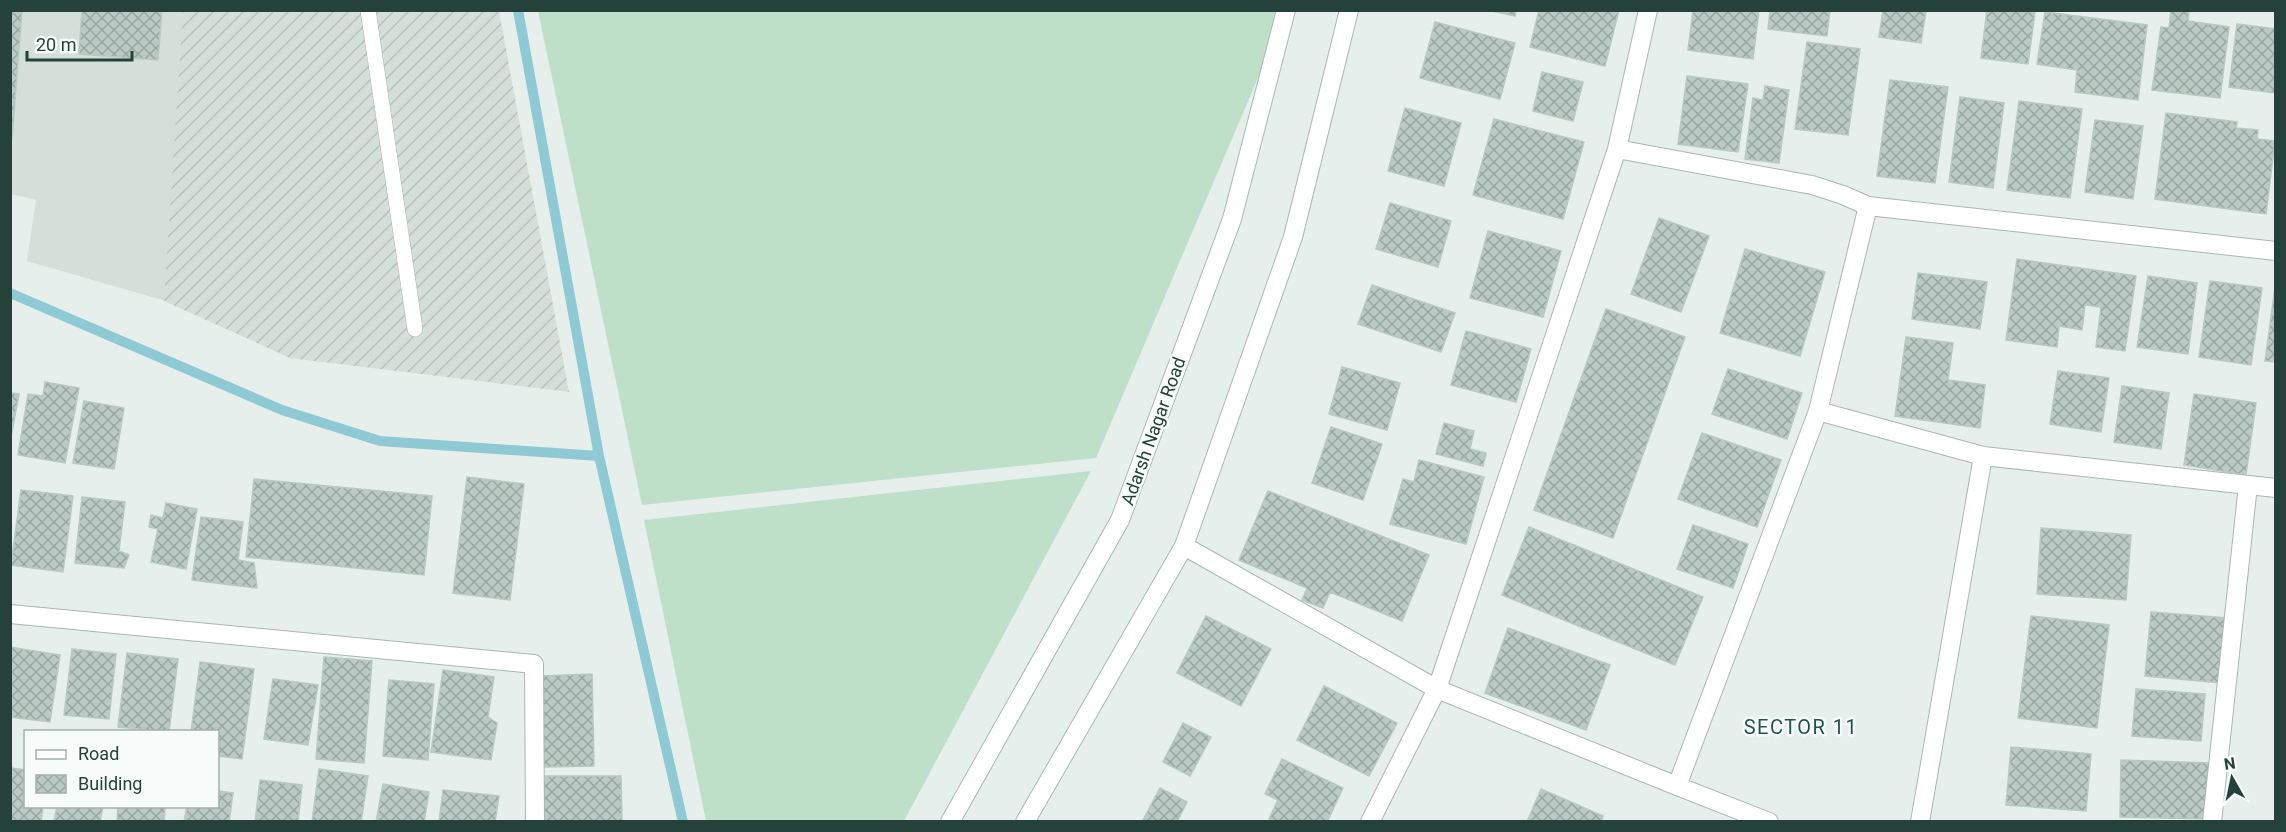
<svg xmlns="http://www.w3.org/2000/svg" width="2286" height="832" viewBox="0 0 2286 832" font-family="Roboto,sans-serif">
  <defs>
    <pattern id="industrial-furrows" width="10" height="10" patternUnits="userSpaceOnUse" patternTransform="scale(1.5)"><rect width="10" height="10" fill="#d4dfda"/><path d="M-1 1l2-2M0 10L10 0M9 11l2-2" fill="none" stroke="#b6c1bc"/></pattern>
    <pattern id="building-cross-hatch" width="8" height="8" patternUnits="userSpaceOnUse" patternTransform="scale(1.5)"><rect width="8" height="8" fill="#bbcac4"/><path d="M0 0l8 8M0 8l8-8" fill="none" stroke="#98a6a0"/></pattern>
  </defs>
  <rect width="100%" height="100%" fill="#e6efeb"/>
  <path fill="#d4dfda" d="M11,11H185L169,302L27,261L36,200L11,194Z"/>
  <path fill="url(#industrial-furrows)" d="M183,11H499L569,392L290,358L164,301Z"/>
  <path fill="#bfe0c8" d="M1274,10L1281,24L1096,458L642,505L538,11Z
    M1091,471L904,821H706L644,520Z"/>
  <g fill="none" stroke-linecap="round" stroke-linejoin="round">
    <path stroke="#8ec9d4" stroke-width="10" d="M518,10L599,456L683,822
      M10,293L282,410L380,441L599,456"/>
  </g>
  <path fill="url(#building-cross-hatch)" stroke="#b8c9c2" stroke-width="1.5" d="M10,10H22L12,139H10Z
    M82,10H162L158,60L79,54Z
    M1488,10H1516L1515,16Z
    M1539,10H1619L1605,66L1530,47Z
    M1693,10H1759L1753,59L1688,50Z
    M1770,10H1830L1827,36L1768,29Z
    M1883,10H1926L1921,43L1879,37Z
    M1987,10L2035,12L2028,64L1981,58Z
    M2171,10L2189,11L2188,21L2229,27L2220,98L2152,90L2161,27L2169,28Z
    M2045,12L2147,25L2138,100L2075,92L2077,70L2037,64Z
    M1435,22L1515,43L1500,99L1420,78Z
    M2237,24L2276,29L2275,93L2229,87Z
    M1807,42L1860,49L1848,135L1795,129Z
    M1542,72L1583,82L1573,121L1533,111Z
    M1687,76L1748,84L1738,152L1678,144Z
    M1890,80L1948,87L1935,183L1877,176Z
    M1765,86L1789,90L1779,163L1745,159L1753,98L1763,100Z
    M1960,97L2004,103L1993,188L1949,182Z
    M2019,101L2082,109L2070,198L2007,190Z
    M1405,108L1461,123L1444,186L1388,171Z
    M2166,113L2237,122L2236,128L2258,130L2257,139L2275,141L2266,214L2155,199Z
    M1494,119L1584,142L1563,219L1473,195Z
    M2095,120L2143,126L2133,199L2085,192Z
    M1390,203L1451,221L1438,267L1376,249Z
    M1659,218L1709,236L1681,312L1631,294Z
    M1488,231L1561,251L1543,317L1470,298Z
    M1745,249L1825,272L1800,356L1720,333Z
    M2017,259L2136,276L2125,351L2096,347L2101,307L2085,305L2082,330L2059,326L2057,347L2006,340Z
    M1918,273L1987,282L1980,329L1912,319Z
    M2148,276L2197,283L2188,354L2137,347Z
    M2210,281L2262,288L2251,365L2199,357Z
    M1372,285L1455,313L1441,352L1358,324Z
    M2275,287H2276V362L2265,361Z
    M1606,309L1685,337L1613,538L1534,510Z
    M1466,331L1531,349L1516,402L1451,385Z
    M1906,337L1953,343L1948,380L1985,385L1980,428L1895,416Z
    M1342,367L1400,383L1387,430L1329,414Z
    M1728,369L1802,393L1787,439L1712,414Z
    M2058,371L2109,378L2101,432L2050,424Z
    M45,382L79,388L65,463L18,455L28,394L43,396Z
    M2122,386L2169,393L2161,449L2114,442Z
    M10,393L19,394L10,442Z
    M2194,394L2256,403L2246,475L2184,465Z
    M84,401L124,408L114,469L73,463Z
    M1444,423L1474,431L1470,449L1486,453L1483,466L1436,454Z
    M1331,427L1382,444L1363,500L1312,483Z
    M1702,433L1781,460L1757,527L1678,499Z
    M1419,460L1484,477L1466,544L1390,524L1403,479L1414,482Z
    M467,477L524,484L510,600L453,593Z
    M254,479L432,496L424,575L246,557Z
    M21,490L73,496L63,572L11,565Z
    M1268,491L1429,555L1402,621L1330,592L1323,608L1302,600L1307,588L1239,560Z
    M82,497L125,502L119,551L129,555L124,568L75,563Z
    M166,503L197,509L186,569L151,562L158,529L149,527L151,515L163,518Z
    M201,517L243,522L238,560L254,563L257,588L192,580Z
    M1693,525L1748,544L1733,588L1677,569Z
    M1529,527L1703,597L1675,665L1502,595Z
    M2041,528L2131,535L2126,600L2037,594Z
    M2151,612L2228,618L2222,683L2145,676Z
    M1206,616L1271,649L1241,706L1177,673Z
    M2031,616L2109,625L2097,728L2018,718Z
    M1508,628L1610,665L1586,730L1485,693Z
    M10,647L60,655L50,722L10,717Z
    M72,649L116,654L109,719L64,715Z
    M127,653L178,659L169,732L118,727Z
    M324,657L372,661L364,763L316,759Z
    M200,662L254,669L242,759L218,756V732H191Z
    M443,670L494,677L488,717L497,723L491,760L431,752Z
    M592,674L594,766L544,767L542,676Z
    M273,679L318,685L308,745L264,739Z
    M389,680L434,684L428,760L383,756Z
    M1324,686L1397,723L1369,776L1297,740Z
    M2136,689L2205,694L2201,741L2132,736Z
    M1183,723L1211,737L1190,776L1163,762Z
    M2011,747L2091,754L2086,811L2006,805Z
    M1282,759L1343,788L1327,822H1273L1269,819L1278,800L1265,794Z
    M2121,760L2210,763L2207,819L2120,817Z
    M10,768L26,770V806H43L41,822H10Z
    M319,769L368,776L361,822H312Z
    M543,776H621L622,821H542Z
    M260,780L302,785L298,822H255Z
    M383,784L429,792L424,822H376Z
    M1160,788L1187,802L1177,822H1142Z
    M1541,789L1603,816L1601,822H1527Z
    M443,790L499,796L495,822H439Z
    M218,791L233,793L229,822H184L187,806H218Z
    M57,806H103L100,822H54Z
    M118,806H165L164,822H117Z"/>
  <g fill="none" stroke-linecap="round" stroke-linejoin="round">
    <defs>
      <path id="lane" d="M368,10L415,329"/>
      <path id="street" d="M1617,149L1812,185L1843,195L1868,206
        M1818,411L1983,456L2276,488
        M1184,546L1437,689L1677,786L1769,822
        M10,614L534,664L535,822
        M1677,786L1818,411L1868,206L2276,251
        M1370,822L1437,689L1617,149L1648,10
        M1920,822L1983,456
        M2212,822L2248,485"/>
      <path id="secondary" d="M950,822L1120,520L1232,219L1286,10
        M1025,822L1184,546L1293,237L1349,10"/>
    </defs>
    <use href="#lane" stroke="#a8b8b2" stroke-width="16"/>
    <use href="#street" stroke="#a8b8b2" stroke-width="20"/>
    <use href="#secondary" stroke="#a4bbb3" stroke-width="20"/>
    <use href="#lane" stroke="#fff" stroke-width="15"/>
    <use href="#street" stroke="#fff" stroke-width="18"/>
    <use href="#secondary" stroke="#fff" stroke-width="18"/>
  </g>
  <g text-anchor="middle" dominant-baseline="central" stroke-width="5" stroke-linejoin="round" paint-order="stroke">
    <g font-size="18" fill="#24423a" stroke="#f7fbf9">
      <text transform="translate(1153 431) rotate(-70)">Adarsh Nagar Road</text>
    </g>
    <g font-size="20" letter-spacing="1.5" fill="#1f5548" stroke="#f7fbf9">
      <text x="1801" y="727">SECTOR 11</text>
    </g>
  </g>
  <rect width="2286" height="832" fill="none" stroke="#24423a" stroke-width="24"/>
  <rect x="24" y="730" width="195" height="78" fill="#f7fbf9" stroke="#a3b1ad" stroke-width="1.5"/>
  <rect x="36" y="750" width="30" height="9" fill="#ffffff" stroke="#a3b1ad" stroke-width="1.5"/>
  <text x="78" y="760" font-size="18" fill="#24423a">Road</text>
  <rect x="36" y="775" width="30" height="18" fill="url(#building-cross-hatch)" stroke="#a3b1ad" stroke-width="1.5"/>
  <text x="78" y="790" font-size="18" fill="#24423a">Building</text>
  <g transform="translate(2232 778) rotate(351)" stroke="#f7fbf9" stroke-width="4.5" paint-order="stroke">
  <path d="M0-4.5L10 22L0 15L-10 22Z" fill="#24423a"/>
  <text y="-9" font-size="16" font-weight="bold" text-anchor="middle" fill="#24423a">N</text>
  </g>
  <path d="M27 51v9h105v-9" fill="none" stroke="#24423a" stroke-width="3"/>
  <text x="36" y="51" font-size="18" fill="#24423a" stroke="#f7fbf9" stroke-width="4.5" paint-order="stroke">20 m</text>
</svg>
